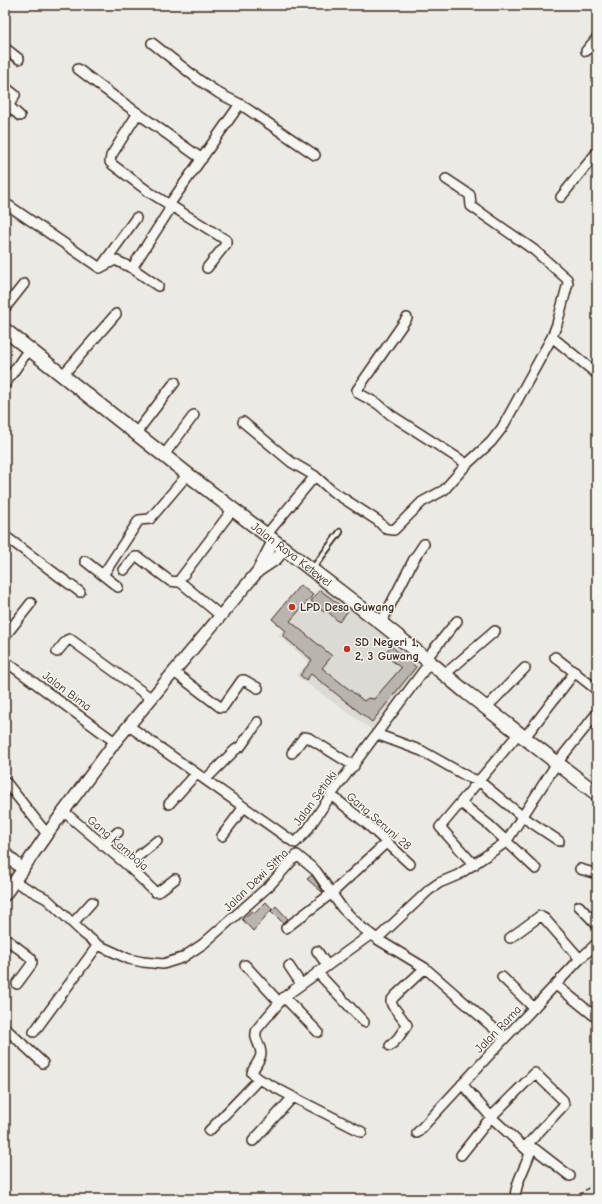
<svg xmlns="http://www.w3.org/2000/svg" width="602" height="1204" viewBox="0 0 602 1204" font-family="'Comic Neue',sans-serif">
  <rect width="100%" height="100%" fill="#ebeae5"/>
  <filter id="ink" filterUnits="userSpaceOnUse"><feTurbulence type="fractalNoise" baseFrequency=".025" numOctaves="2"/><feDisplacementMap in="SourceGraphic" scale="8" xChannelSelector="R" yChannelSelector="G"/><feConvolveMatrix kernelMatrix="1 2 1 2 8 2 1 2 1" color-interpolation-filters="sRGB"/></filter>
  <g filter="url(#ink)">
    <path fill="#dcdad4" d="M322,585L421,666L374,731L296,676L309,662L278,635Z"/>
    <path fill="#bab4ae" stroke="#3b2a1e" d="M300,585L313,595L290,621L332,656L322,668L364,701L368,698L374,699L401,668L384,654L391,646L416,667L372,722L311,674L306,680L300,675L312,660L283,636L286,631L272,619Z
      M320,590L348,611L339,622L326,610L324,612L311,601Z
      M312,875L323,892V893L307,879Z
      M266,902L272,909L253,931L242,919L252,911L255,913Z
      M276,906L288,919L283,923L271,911Z"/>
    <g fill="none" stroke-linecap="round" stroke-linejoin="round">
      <defs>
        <path id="service" d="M313,568L340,532"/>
        <path id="minor" d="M152,43L199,80L220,94L240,104L315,155
          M5,48L19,59
          M586,51L597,38
          M78,69L115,97L202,159
          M5,87L15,95L9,105L10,107L20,116
          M138,113L111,156L110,162L113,165L149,192L226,240V244L207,268
          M561,197L597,152
          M5,203L100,268L115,260L132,268L158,286
          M169,205L240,104
          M103,264L136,218
          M132,268L168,212L170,206
          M5,308L24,284
          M407,318L357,390L358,393L378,404L391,415L467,464
          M552,337L597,374
          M62,376L116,314
          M5,384L29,349
          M243,422L291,462L315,476L332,491L378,521L386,529L394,530L422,502L444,490L467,464L491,442L502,428L552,337L557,324L568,283L567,279L534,250L471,206L470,195L446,179
          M136,433L175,382
          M164,455L194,415
          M267,534L315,476
          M5,536L80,592
          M85,561L118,587
          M124,570L135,557H138L170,581L178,582L233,509
          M103,575L139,520L150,519L188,474
          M179,581L221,616
          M381,623L414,559L424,544
          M5,636L31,603
          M57,652L67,640L70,639L152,699
          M555,657L597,690
          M426,659L457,621
          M5,661L115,742
          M174,672L220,707H223L242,680H244L258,688
          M444,675L495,631
          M486,708L525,668
          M129,726L295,843
          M376,734L422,751L470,778L479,781L523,817L559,841
          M525,737L575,672
          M292,753L304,737L309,738L354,766
          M206,779L235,750L241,746L258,722
          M5,781L47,834
          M331,795L366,823L410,864
          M461,803L489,825L536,869
          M169,804L196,774
          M63,811L127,865L155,892H158L175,879
          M222,836L244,807
          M295,843L306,832L331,795L430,662
          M103,846L118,832
          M297,855L316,871L342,908L360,926L377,939L425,968L505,1038
          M127,865L157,841
          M474,865L440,827L519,733
          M580,869L597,874
          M15,882L47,899L83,933L98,945L129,959L143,962L163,964L182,958L203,944L270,885L297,855
          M579,906L597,925
          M73,923L92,902
          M286,928L332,893L387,842
          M5,938L31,958L32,962L31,965L17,984
          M510,938L540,916L545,919L580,959
          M377,939L429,890L439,883L458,875L506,842L557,763L597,713
          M317,951L327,965
          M245,965L279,1002
          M289,966L301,984
          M317,972L364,1022
          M502,977L534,1008
          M556,985L597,1018
          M284,997L318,1032
          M5,1028L43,1063
          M34,1032L98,945
          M390,1046L398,1038L407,1025L392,1005L391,1001L394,997L425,968
          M462,1084L491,1117L530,1153C525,1169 515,1183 515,1199
          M209,1131L259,1079
          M362,1132L293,1097L259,1079L252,1073C254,1066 261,1060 261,1053C260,1042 253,1040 257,1029L284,997L370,935
          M417,1133L505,1038L580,959L597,943
          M253,1141L293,1097
          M529,1151L532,1148L535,1149L570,1176
          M461,1155L491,1117L535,1073L563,1100L564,1105L525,1147"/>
        <path id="tertiary" d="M258,571L276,559L285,548
          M5,853L23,870
          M5,895L47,834L115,742L258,571L274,540"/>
        <g id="secondary">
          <path id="s1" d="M5,330L200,484L381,623L426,659L467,693L597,794"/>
        </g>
      </defs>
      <use href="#service" stroke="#3b2a1e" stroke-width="8"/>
      <use href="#minor" stroke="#3b2a1e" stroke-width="12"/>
      <use href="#tertiary" stroke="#3b2a1e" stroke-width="14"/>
      <use href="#secondary" stroke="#3b2a1e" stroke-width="16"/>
      <path stroke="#3b2a1e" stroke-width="1.5" stroke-dasharray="4 3" stroke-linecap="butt" d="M574,1199L597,1181"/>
      <use href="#service" stroke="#f6f6f2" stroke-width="4.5"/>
      <use href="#minor" stroke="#f6f6f2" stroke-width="9"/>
      <use href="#tertiary" stroke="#f6f6f2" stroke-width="11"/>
      <use href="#secondary" stroke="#f6f6f2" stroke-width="13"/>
    </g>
  </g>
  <g fill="#c8321e" stroke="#f6f6f2" stroke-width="1.5">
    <circle cx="292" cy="607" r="4"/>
    <circle cx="347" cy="649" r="4"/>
  </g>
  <g text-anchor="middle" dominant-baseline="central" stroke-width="3" stroke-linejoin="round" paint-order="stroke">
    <g font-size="12" fill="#3b2a1e" stroke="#f6f6f2">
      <text stroke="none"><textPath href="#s1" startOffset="364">Jalan Raya Ketewel</textPath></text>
      <text transform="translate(67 691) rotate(37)">Jalan Bima</text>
      <text transform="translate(315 798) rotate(-54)">Jalan Setiaki</text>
      <text transform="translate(379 821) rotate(41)">Gang Seruni 28</text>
      <text transform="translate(118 843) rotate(41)">Gang Kamboja</text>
      <text transform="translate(256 880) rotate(-44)">Jalan Dewi Sitha</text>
      <text transform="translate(498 1029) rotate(-46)">Jalan Rama</text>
    </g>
    <g font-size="12" font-weight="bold" fill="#3b2a1e" stroke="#f6f6f2" text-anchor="start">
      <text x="300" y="607">LPD Desa Guwang</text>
      <text x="355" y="642">SD Negeri 1,<tspan x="355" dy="14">2, 3 Guwang</tspan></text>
    </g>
  </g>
  <rect width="602" height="1204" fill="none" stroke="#f6f6f2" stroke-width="20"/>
  <rect x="10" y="10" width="582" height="1184" fill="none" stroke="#3b2a1e" stroke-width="1.5" filter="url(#ink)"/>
</svg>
